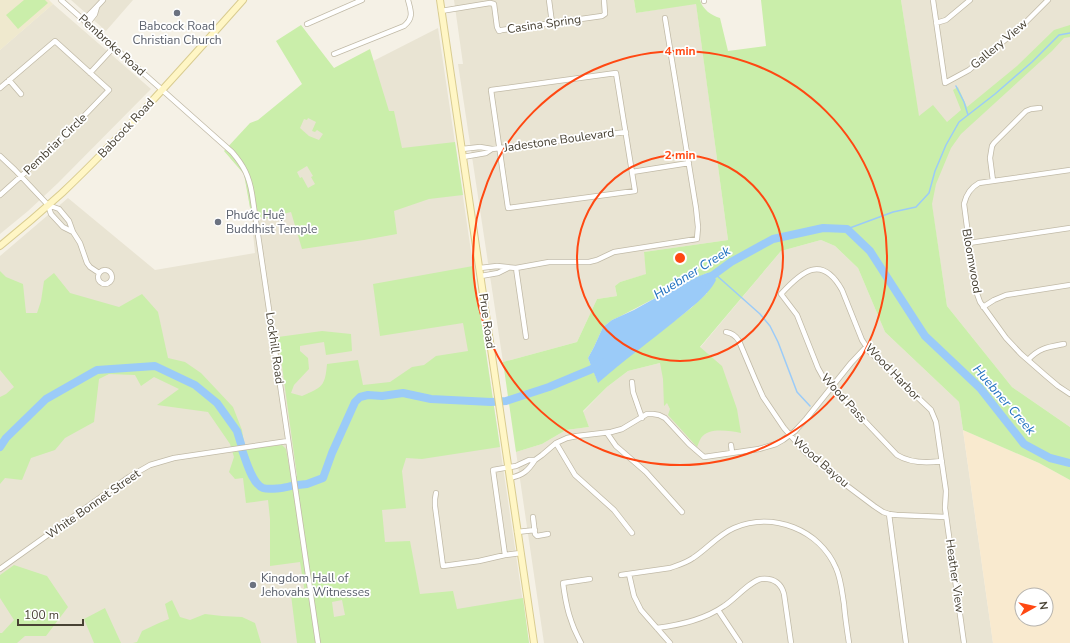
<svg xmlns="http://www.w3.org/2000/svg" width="1070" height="643" viewBox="0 0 1070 643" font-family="'Nunito Sans',sans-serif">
  <rect width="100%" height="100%" fill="#f5f1e6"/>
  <path fill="#e9e4d3" d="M71,0H133L106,31Z
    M454,0H634L636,13L696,3L728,240L644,252L647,274L620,282L615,286L617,296L597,299L577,342L503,362L458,64H463Z
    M901,0H1070V427L1012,387L947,306Z
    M53,4L151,89L58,183L28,211L0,234V50Z
    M438,28L529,643H0V256L68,198L155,270L255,253L251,213L244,174L230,158L334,81Z
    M821,240L835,246L858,268L885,332L959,402L993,643H544L516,452L542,444L566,430L589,427L583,412L607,387L628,371L664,362L699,349L781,251Z"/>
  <path fill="#f9eacf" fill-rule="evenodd" d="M963,430L1039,463L1070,480V643H993ZM1022,595H1046V619H1022Z"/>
  <path fill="#efe9ce" d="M0,0H49L53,4L0,50Z"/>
  <path fill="#caeeaa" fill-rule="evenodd" d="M24,0H45L48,3L18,29L6,15Z
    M634,0H700C702,9 712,16 720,18L728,51L766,46L761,0H901L919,116L933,105L947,122L961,110L953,90L958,87L967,107L1017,66L1054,30L1070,25V37L1064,38L1052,51L961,134L951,148L936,184L932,204L947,306L1012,387L1070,427V480L1039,463L963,430L959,402L885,332L858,268L835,246L821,240L781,251L700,347L722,366L737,409L741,433C729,431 709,427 701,438C699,441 698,445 697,447L668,415L670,409L667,403L664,406L663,379L660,363L628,371L607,387L583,411L589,427L566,430L542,444L516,452L503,362L577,342L597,299L617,296L615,286L620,282L646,274L644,252L728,240L696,4L636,13ZM707,273V293L691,308L620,363L598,382L588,358L594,347L603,327L612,320L619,317L659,296Z
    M301,25L334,68L370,49L389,111H394L402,148L455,142L463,195L429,199L394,211L397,234L364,240L302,249L291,212L264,219L251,213L244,174L224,151L250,123L258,120L302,84L276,41ZM308,118L316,122L312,131L315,132L317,130L323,134L319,140L309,136L300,128L304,119L307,120ZM307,166L313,176L311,177L315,184L308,188L302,177L300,178L297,172Z
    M473,266L500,447L422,459L406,458L402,471L406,508L382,510L385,542L410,541L420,594L453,591L457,609L523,598L529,643H297L291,595L305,593L300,562L270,566V519L268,500L246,503L243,478L235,479L229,472L234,457L230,444L208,412L157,405L179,389L154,377L141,386L135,375L109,374L99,379L94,422L65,438L55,450L31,458L22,480L5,478L0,484V397L6,394L14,387L0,370V271L6,277L23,284L26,313H37L41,301L44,281L54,273L70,293L119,307L142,294L158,312L168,358L185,362L201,373L233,407L242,430L245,449L282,445L286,449L291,477L297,476L278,337L322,331L351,334L352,351L326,355L324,342L300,346V351L308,358L309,369L294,385L291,393L302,396C322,387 325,387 327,364L358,360L363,385L390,382L412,367L424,365L436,356L468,351L463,323L380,336L373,284ZM342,600L345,615L334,617L332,602Z
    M14,565L47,576L68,607L46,636H25L17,643H0V633H2L14,620L0,598V575Z
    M172,600L180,617L190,620L205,614L222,616L242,617L255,623L261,643H133L137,642L142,631L159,623L169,619L165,604Z
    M105,608L121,643H94L84,619Z"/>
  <path fill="#9bcbf8" d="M712,272L716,280C709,295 687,311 675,321C649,342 623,361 598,383L588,358L594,347L603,327L612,320L634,310L659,296L697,277L707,273Z"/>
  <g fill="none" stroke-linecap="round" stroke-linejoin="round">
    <path stroke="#9bcbf8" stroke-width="1.5" d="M956,86L964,102L968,115
      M847,229L893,212L916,207L929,193L935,171L946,145L959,122L995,94L1032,62L1059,35L1070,33
      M715,274L760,314L770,326L778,342L797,392L810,406"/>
    <path stroke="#9bcbf8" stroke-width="8" d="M705,281L731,262L773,239L823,228L847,229L870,251L925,336L980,388L1024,444L1050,458L1070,463
      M0,447L6,438L46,399L97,370L155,366L195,385L217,403L237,431L241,444
      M242,450C246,460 252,484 263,488C269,490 285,488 291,486
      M298,485L307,484L323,478L332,453L355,402L360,397L368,395L382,396L403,393L431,399L491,402L506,401L549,387L592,369L600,361"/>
    <defs>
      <path id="street" d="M61,0L232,152C244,166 249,176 252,194L318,643
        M549,0L552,23
        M704,0V1
        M933,0L945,83L969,70L1023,25L1048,0
        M441,11L490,3L494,4L497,27L499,31L502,30L602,16L605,14L604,0
        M84,20C90,13 97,7 103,0
        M88,23L95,14L97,7
        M936,23L946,20L970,0
        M307,24L362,0
        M334,54L404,26C414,18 411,11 408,0
        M90,73L114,47
        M616,73L635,191L508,208L491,90Z
        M9,80L21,94
        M0,88L55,41L109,90L57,144L0,195
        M462,149L480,147L492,149
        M0,156L15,170L48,205L51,214L63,227L73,232
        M463,157L486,153L492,149L626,132
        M1070,170L979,183C970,188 966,195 964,204L975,288L980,302L1006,338L1021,354L1045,375L1058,386L1070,394
        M632,172L689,163
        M993,181L990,158L992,146L994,143L1026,111L1031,109L1040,108
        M48,205L59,209L69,221L73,232L80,243L87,263L90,267L99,273
        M969,243L1070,228
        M480,268L497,266L516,268L549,262H589L597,260L614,252L697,239L698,227L696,208L665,18
        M516,268L526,337
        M98 277a7 7 0 1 1 14 0a7 7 0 1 1-14 0Z
        M481,276L498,273L508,268
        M983,307L994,300L1006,295L1070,285
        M726,332C733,333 736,336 739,341L755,379L763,397L784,428L805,452L830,473L874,506L883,512L889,514L897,515L946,517
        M1028,360C1039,348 1048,347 1064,344
        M632,382L633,392L642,418
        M607,433L616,446L646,472L682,512
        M556,443L575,475L614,510L632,533
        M731,445L732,452
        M942,461C928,463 910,463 897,455L823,377L818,368L797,315L781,294C802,271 822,254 842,290L862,340L870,352L931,410L936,422L946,491L945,508L964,643
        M510,478C523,475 528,471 535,460
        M436,493L435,499V506L443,566L479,561L505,555L521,553
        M889,514L906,643
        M533,517L535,534L537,536L548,534
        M517,532L535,530
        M505,555L493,470L516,466L529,460H535L542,455L556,443L567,438L577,436L611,432L622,429L647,414H653L659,415L665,418L689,444L704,457L759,449L776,444L783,440L795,431L806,419L851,363L866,347
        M0,569L129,477L150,465L174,458L288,441
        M629,574L634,596L641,610L670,643
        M621,575L670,568C678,565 686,563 693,558C707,549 718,535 734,528C773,511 820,530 836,568C841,579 842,592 844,604C845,617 847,630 849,643
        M718,610L740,643
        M657,628C680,625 704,620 724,606C734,600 750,581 761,579C773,578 781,583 784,594L791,643
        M581,643C570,623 566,606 563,583L590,579"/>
      <path id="secondary" d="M440,0L534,643
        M0,246C21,229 42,211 62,193C126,132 185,65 243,0"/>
    </defs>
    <use href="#street" stroke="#c1baa7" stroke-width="6"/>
    <use href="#secondary" stroke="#d9cc90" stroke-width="8"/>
    <use href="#street" stroke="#fff" stroke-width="4.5"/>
    <use href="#secondary" stroke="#fff6c5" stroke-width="6"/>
  </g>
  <g fill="none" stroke="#ff4812" stroke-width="2">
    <circle cx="680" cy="258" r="103"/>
    <circle cx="680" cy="258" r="207"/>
  </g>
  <g fill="#6b7280" stroke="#fff" stroke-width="1.5">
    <circle cx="177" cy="13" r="4"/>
    <circle cx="218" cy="222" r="4"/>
    <circle cx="253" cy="585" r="4"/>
  </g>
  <g text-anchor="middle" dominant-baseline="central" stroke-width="3.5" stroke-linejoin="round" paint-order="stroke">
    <g font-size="12" fill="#484234" stroke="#fff">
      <text transform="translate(544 24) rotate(-8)">Casina Spring</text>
      <text transform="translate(999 44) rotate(-40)">Gallery View</text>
      <text transform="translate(112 45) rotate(42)">Pembroke Road</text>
      <text transform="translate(126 128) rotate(-47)">Babcock Road</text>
      <text transform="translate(559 140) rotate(-8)">Jadestone Boulevard</text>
      <text transform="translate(55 144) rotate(-44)">Pembriar Circle</text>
      <text transform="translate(972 261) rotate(80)">Bloomwood</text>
      <text transform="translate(487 321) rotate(82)">Prue Road</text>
      <text transform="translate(275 348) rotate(82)">Lockhill Road</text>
      <text transform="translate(893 372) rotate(46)">Wood Harbor</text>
      <text transform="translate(844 398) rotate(48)">Wood Pass</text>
      <text transform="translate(821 462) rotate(41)">Wood Bayou</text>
      <text transform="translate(93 504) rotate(-35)">White Bonnet Street</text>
      <text transform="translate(955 576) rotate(82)">Heather View</text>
    </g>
    <g font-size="12" fill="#5b616d" stroke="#fff" text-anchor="start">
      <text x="177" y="26" text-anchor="middle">Babcock Road<tspan x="177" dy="14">Christian Church</tspan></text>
      <text x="226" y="215">Phước Huệ<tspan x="226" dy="14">Buddhist Temple</tspan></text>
      <text x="261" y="578">Kingdom Hall of<tspan x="261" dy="14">Jehovahs Witnesses</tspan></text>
    </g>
    <g font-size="13" font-style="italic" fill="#2171c0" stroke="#fff">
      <text transform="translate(692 273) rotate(-32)">Huebner Creek</text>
      <text transform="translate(1004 400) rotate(49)">Huebner Creek</text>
    </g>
  </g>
  <circle cx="680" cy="258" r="6" fill="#ff4812" stroke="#fff" stroke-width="2"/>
  <g font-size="12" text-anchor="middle" font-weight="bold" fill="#ff4812" stroke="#fff" stroke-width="3.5" stroke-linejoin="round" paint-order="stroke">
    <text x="680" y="55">4 min</text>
    <text x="680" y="159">2 min</text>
  </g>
  <g transform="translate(1034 607) rotate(82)"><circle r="19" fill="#ffffff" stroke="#b6b3ae"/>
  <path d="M0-3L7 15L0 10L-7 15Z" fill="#ff4812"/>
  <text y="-6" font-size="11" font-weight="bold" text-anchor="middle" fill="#484234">N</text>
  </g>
  <path d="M18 619v6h65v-6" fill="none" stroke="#484234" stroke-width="2"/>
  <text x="24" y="619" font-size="12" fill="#484234" stroke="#ffffff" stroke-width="3" paint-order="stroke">100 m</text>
</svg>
